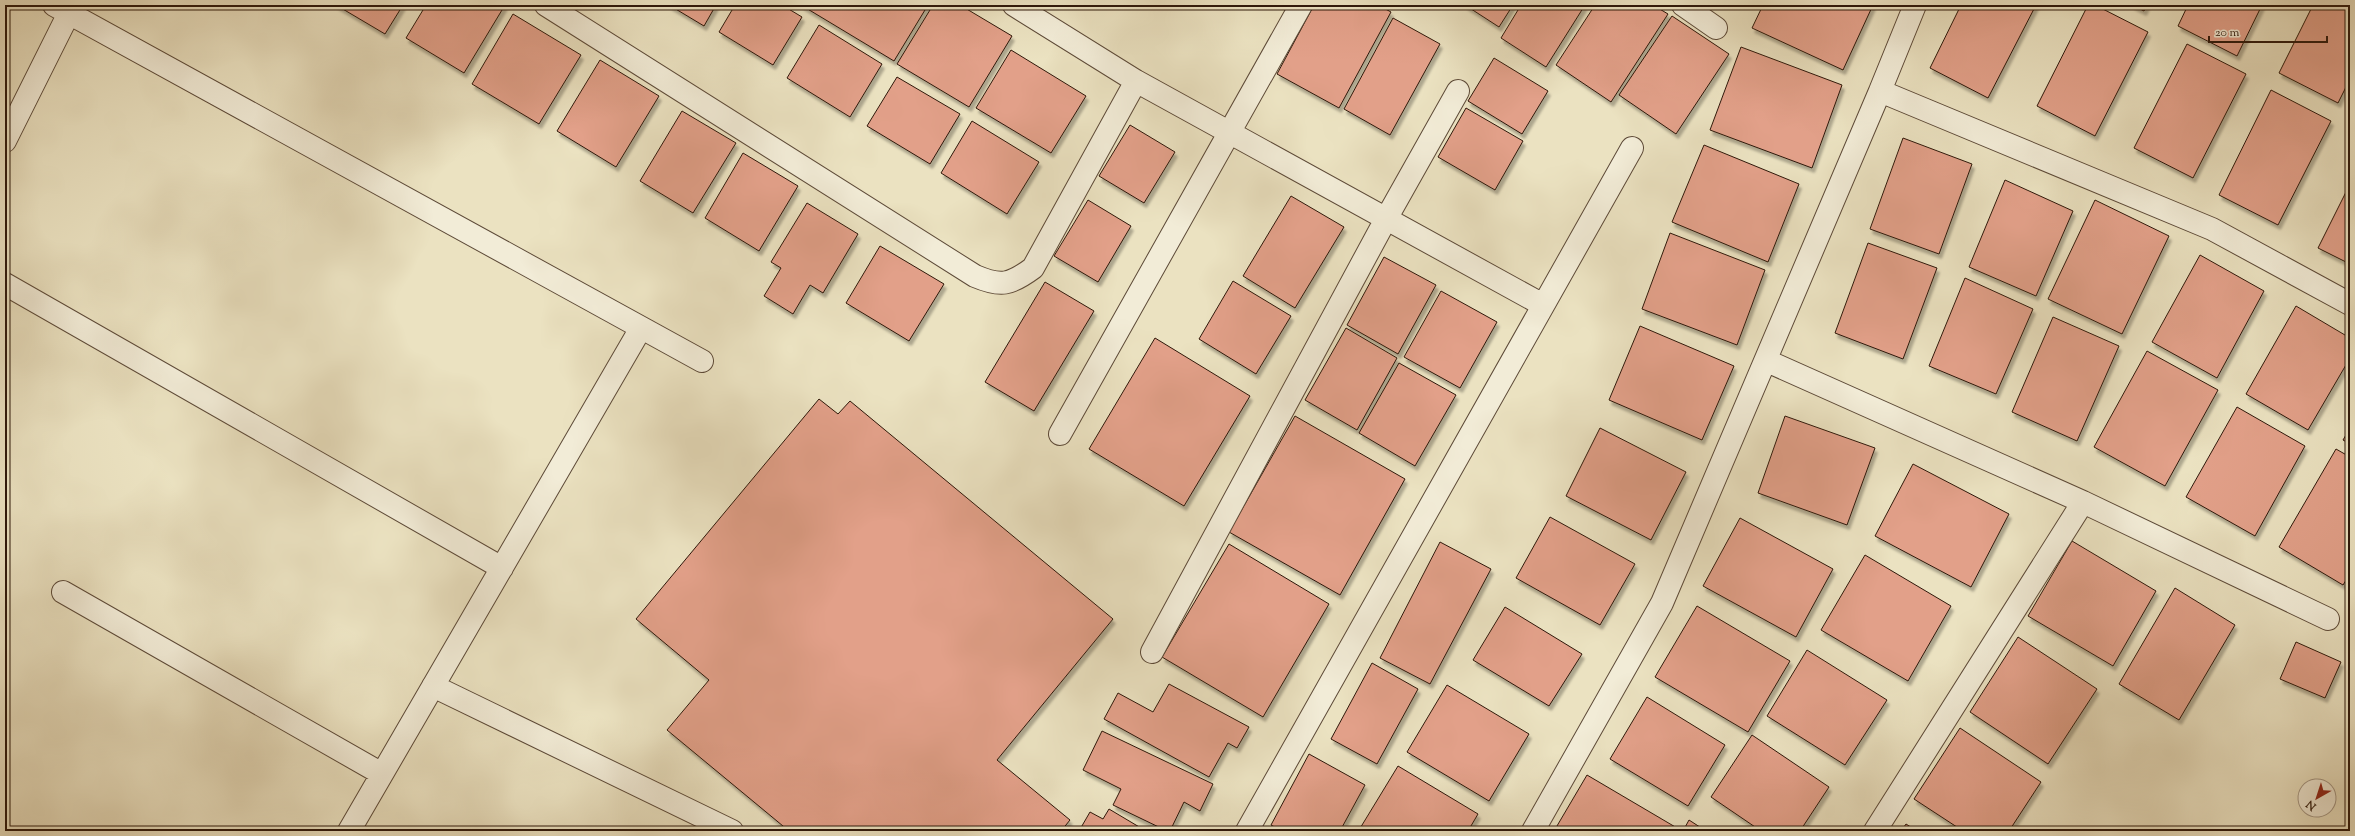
<svg xmlns="http://www.w3.org/2000/svg" width="2355" height="836" viewBox="0 0 2355 836" font-family="'Sorts Mill Goudy',serif">
  <defs>
    <filter id="shadow"><feDropShadow dx="2.5" dy="4.5" stdDeviation="1" flood-color="#0004"/></filter>
  </defs>
  <rect width="100%" height="100%" fill="#ebe2c1"/>
  <filter id="stains"><feTurbulence type="fractalNoise" baseFrequency=".005" numOctaves="4"/><feColorMatrix values="0 0 0 0 .2 0 0 0 0 .09 0 0 0 0 .02 0 0 0 .5 -.17"/></filter>
  <radialGradient id="worn" r=".72"><stop offset=".6" stop-color="#630" stop-opacity="0"/><stop offset="1" stop-color="#630" stop-opacity=".3"/></radialGradient>
  <path fill="#e2a089" stroke="#2e180b" filter="url(#shadow)" d="M336,5H403L385,34Z
    M426,5H505L464,73L406,38Z
    M669,5H716L704,26Z
    M735,5H782L802,17L773,65L719,32Z
    M801,5H928L894,61Z
    M933,5H960L1012,36L969,107L897,64Z
    M1314,5H1378L1391,12L1339,108L1277,74Z
    M1465,5H1513L1499,27Z
    M1521,5H1585L1546,67L1501,38Z
    M1595,5H1653L1668,14L1611,102L1556,65Z
    M1763,5H1873L1843,70L1752,28Z
    M1961,5H2036L1988,98L1930,68Z
    M2088,5H2095L2148,32L2095,136L2037,106Z
    M2132,5H2147L2144,11Z
    M2188,5H2262L2237,56L2178,26Z
    M2313,5H2350V79L2338,103L2279,73Z
    M513,14L581,55L539,124L472,84Z
    M1672,16L1729,54L1676,134L1619,95Z
    M1393,18L1440,44L1390,135L1344,109Z
    M819,25L882,64L850,117L787,78Z
    M2187,44L2246,74L2193,178L2134,148Z
    M1741,47L1842,85L1812,168L1710,130Z
    M1011,50L1086,96L1051,153L976,108Z
    M1494,58L1548,91L1522,134L1468,101Z
    M600,60L659,96L616,167L557,131Z
    M897,77L960,114L930,164L867,126Z
    M2271,90L2331,121L2278,225L2219,195Z
    M1466,108L1523,141L1495,190L1438,157Z
    M682,111L736,143L693,213L640,181Z
    M972,121L1039,162L1007,214L941,173Z
    M1130,125L1175,152L1144,203L1099,176Z
    M1903,138L1972,164L1939,254L1870,229Z
    M1704,145L1799,184L1768,262L1672,222Z
    M743,153L798,186L759,251L705,218Z
    M2005,180L2073,211L2036,296L1969,267Z
    M2350,184V264L2318,248Z
    M1291,196L1344,227L1295,308L1243,276Z
    M1088,200L1131,226L1098,282L1054,256Z
    M2095,200L2169,236L2122,334L2048,299Z
    M807,203L858,234L823,293L810,285L793,314L764,296L781,268L771,262Z
    M1670,233L1765,270L1737,345L1642,309Z
    M1868,243L1937,268L1903,359L1835,333Z
    M880,246L944,284L909,341L846,303Z
    M2200,255L2264,291L2217,378L2152,342Z
    M1384,257L1436,285L1398,354L1347,325Z
    M1965,278L2033,309L1996,394L1929,366Z
    M1233,281L1291,316L1256,374L1199,339Z
    M1045,282L1094,311L1034,411L985,382Z
    M1441,291L1497,322L1460,388L1404,357Z
    M2296,306L2350,338V358L2308,430L2246,394Z
    M2053,317L2119,346L2077,441L2012,412Z
    M1640,326L1734,366L1702,440L1609,400Z
    M1346,328L1397,358L1357,430L1305,400Z
    M1155,338L1250,396L1184,506L1089,449Z
    M2147,351L2218,390L2165,486L2094,447Z
    M1399,363L1456,395L1415,466L1359,433Z
    M819,399L838,414L850,401L1113,619L997,760L1070,820L1061,831H789L667,730L709,680L636,619Z
    M2237,407L2305,446L2255,536L2186,497Z
    M1295,416L1405,479L1340,595L1229,532Z
    M1785,416L1875,448L1847,525L1758,493Z
    M1600,428L1686,472L1651,540L1566,496Z
    M2350,428V444L2343,440Z
    M2336,449L2350,457V574L2343,585L2279,547Z
    M1913,464L2009,514L1971,587L1875,536Z
    M1550,517L1635,564L1600,625L1516,578Z
    M1740,518L1833,569L1796,637L1703,586Z
    M2072,541L2156,591L2113,666L2028,616Z
    M1440,542L1491,569L1430,684L1380,658Z
    M1229,544L1329,604L1263,717L1162,657Z
    M1865,555L1951,606L1908,681L1821,630Z
    M2175,588L2235,625L2179,720L2119,684Z
    M1697,606L1790,661L1748,732L1655,677Z
    M1505,607L1582,654L1549,706L1473,660Z
    M2018,637L2097,689L2048,764L1970,712Z
    M2296,642L2341,662L2325,698L2280,679Z
    M1807,650L1887,700L1845,765L1767,716Z
    M1372,663L1418,689L1377,764L1331,739Z
    M1169,684L1249,727L1237,748L1228,743L1209,777L1104,719L1118,693L1153,712Z
    M1447,685L1529,734L1489,801L1407,752Z
    M1647,697L1725,745L1688,806L1610,759Z
    M1960,728L2041,782L2009,831H1963L1914,799Z
    M1102,731L1213,784L1200,811L1184,802L1170,831H1167L1113,805L1121,789L1083,770Z
    M1752,735L1829,787L1800,831H1761L1711,797Z
    M1309,754L1365,785L1340,831H1282L1271,825Z
    M1398,766L1478,814L1468,831L1359,830Z
    M1587,775L1677,828L1675,831H1554Z
    M1109,809L1146,831H1079L1090,812L1103,819Z
    M1689,820L1706,831H1683Z
    M1906,824L1917,831H1901Z"/>
  <g fill="none" stroke-linecap="round" stroke-linejoin="round">
    <defs>
      <path id="street" d="M54,5L702,361
        M546,5L975,276C1001,287 1010,285 1033,268L1136,81
        M1014,5L1136,81L1543,305
        M1683,5L1716,28
        M1880,91L1915,5
        M5,141L69,13
        M5,284L502,568
        M1767,361L2083,502L2328,619
        M1060,434L1301,5
        M63,592L382,774
        M1152,652L1386,219L1458,91
        M433,686L732,831
        M349,831L641,328
        M1247,831L1632,148
        M1533,831L1662,603L1880,91L2212,229L2350,304
        M1875,831L2083,502"/>
    </defs>
    <use href="#street" stroke="#5d4a38" stroke-width="24"/>
    <use href="#street" stroke="#f2ecd7" stroke-width="22"/>
  </g>
  <rect width="2355" height="836" fill="none" stroke="#ebe2c1" stroke-width="20"/>
  <rect x="6" y="6" width="2343" height="824" fill="none" stroke="#2e180b" stroke-width="2"/>
  <rect x="10" y="10" width="2335" height="816" fill="none" stroke="#2e180b"/>
  <g transform="translate(2317 798) rotate(219)"><circle r="19" fill="#f2ecd7" stroke="#a49785"/>
  <path d="M0-3L7 15L0 10L-7 15Z" fill="#8f2418"/>
  <text y="-6" font-size="11" font-weight="bold" text-anchor="middle" fill="#2e180b">N</text>
  </g>
  <path d="M2209 36v6h118v-6" fill="none" stroke="#2e180b" stroke-width="2"/>
  <text x="2215" y="36" font-size="12" fill="#2e180b" stroke="#f2ecd7" stroke-width="3" paint-order="stroke">20 m</text>
  <rect width="100%" height="100%" filter="url(#stains)"/>
  <rect width="100%" height="100%" fill="url(#worn)"/>
</svg>
